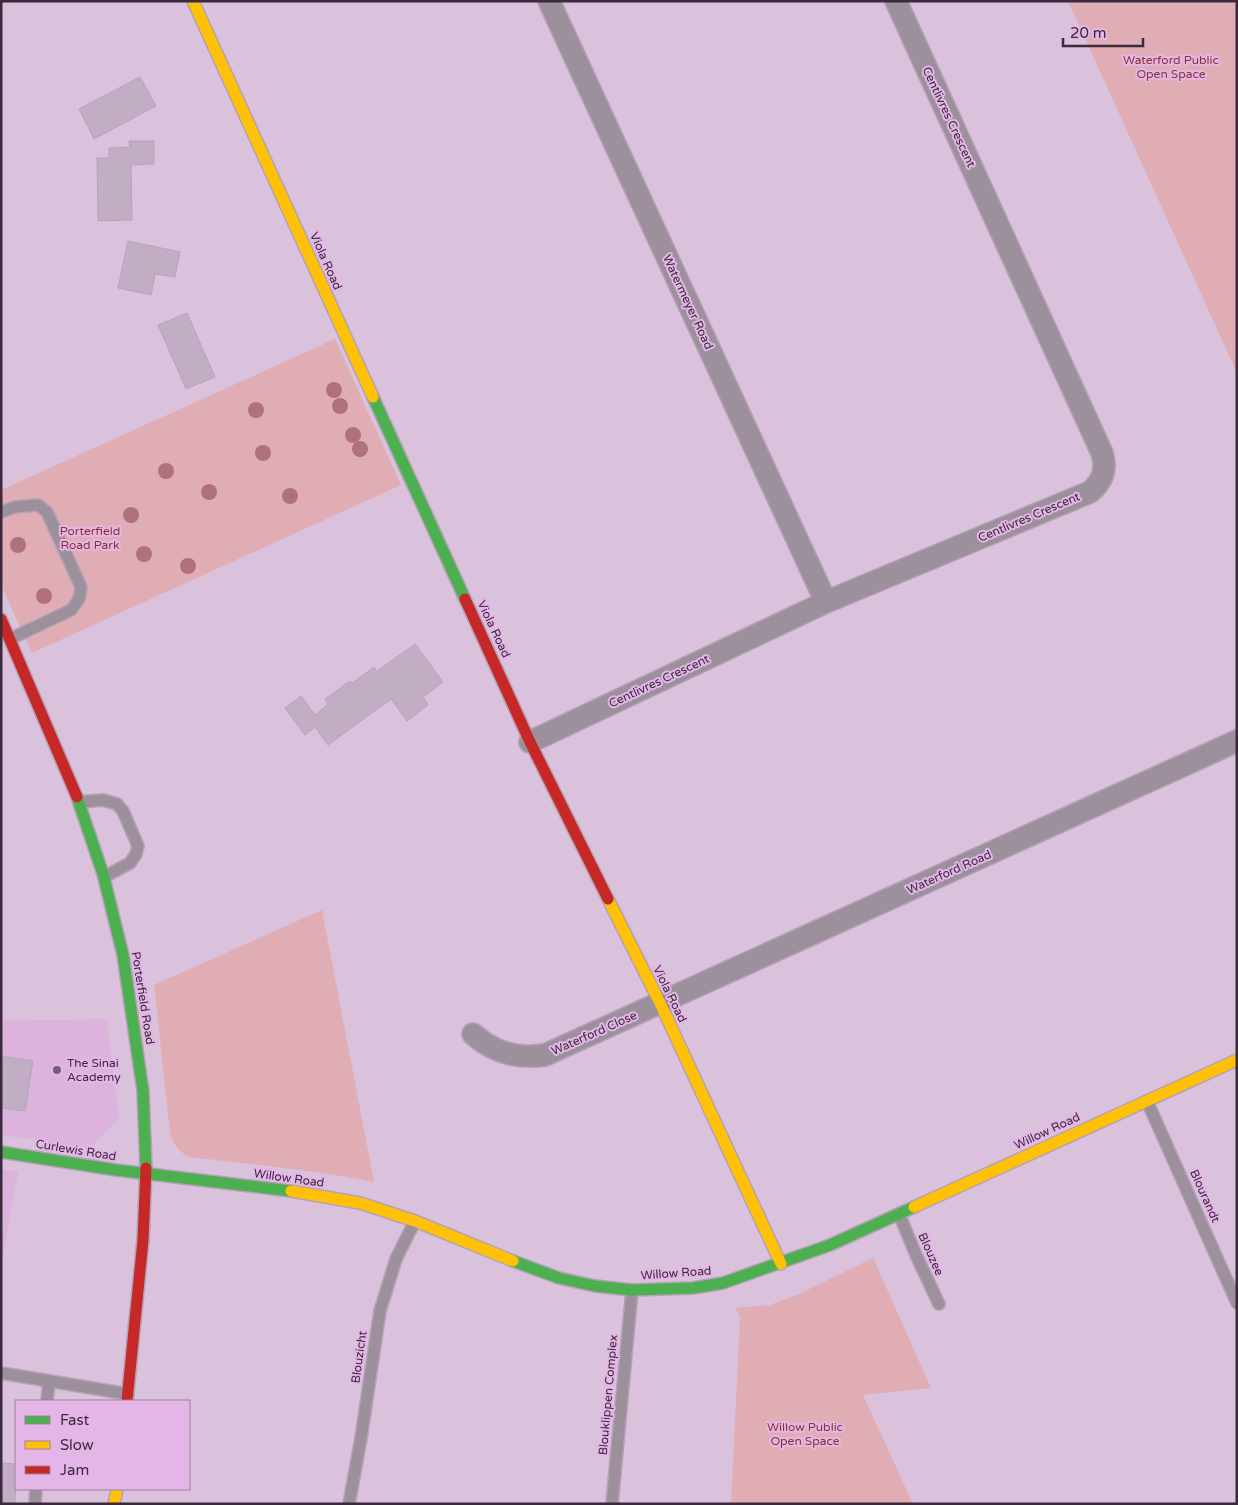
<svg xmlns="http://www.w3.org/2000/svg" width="1238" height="1505" viewBox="0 0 1238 1505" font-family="'Varela Round',sans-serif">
  <rect width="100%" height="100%" fill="#dac1dc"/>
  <path fill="#dbb3dd" d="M107,1019L119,1119L90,1148L1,1135V1021Z
    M1,1169L18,1172L1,1266Z"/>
  <path fill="#e0adb5" d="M1068,1H1237V373Z
    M335,339L401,485L32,653L1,585V490Z
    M322,910L374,1182C313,1170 251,1164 189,1157C178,1151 173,1144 170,1132L154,985Z
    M873,1258L931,1388L863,1395L913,1504H731L740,1316L735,1308L770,1305L799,1294Z"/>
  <path fill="#c2aec4" stroke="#b8a4b9" d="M140,77L156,106L94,139L79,109Z
    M129,141H154V164L131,165L132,220L98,221L97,158H109V148L130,147Z
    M128,241L180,252L175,277L155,274L151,295L118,288Z
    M187,313L215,377L186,389L158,325Z
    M415,644L443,682L423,697L428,705L407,721L391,699L328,745L315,727L305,735L285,708L301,696L315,715L328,704L325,699L350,681L352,683L374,667L377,671Z
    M1,1056L33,1061L25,1111L1,1108Z
    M1,1463L16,1464L15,1504H1Z"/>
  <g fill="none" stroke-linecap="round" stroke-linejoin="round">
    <defs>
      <path id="lane" d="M1,512L15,507L38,505L47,512L81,587L79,599L71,610L10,639
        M79,802L103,800L117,804L123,811L138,846L136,854L130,863L104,877
        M1147,1101L1237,1303
        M899,1214L916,1255L939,1304
        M1,1373L128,1394
        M47,1401L49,1381
        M35,1504L36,1489
        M349,1504L361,1438L380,1311L396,1259L415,1221
        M612,1504L632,1290"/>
      <path id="street" d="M549,1L826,602
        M530,742L826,602L1090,492C1103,481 1107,469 1102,453L896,1
        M473,1034C494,1053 517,1059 545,1055L1237,741"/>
      <path id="fast" d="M373,397L465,599
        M77,797L103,874L123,955L143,1091L146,1168
        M1,1152L116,1170L291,1191
        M513,1261L559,1278L595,1286L632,1290L693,1288L723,1283L830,1245L914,1207"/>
      <path id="slow" d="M193,1L373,397
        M608,899L660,1003L781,1264
        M291,1191L360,1203L415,1221L513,1261
        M914,1207L1237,1060
        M114,1504L117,1489"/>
      <path id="jam" d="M465,599L530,742L608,899
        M1,619L77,797
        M127,1401L143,1240L146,1168"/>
    </defs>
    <use href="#lane" stroke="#b5a2b6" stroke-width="14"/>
    <use href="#street" stroke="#b5a2b6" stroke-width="24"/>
    <use href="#fast" stroke="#b5a2b6" stroke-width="14"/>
    <use href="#slow" stroke="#b5a2b6" stroke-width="14"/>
    <use href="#jam" stroke="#b5a2b6" stroke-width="14"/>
    <use href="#lane" stroke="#9c909d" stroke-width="11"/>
    <use href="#street" stroke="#9c909d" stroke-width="21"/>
    <use href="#fast" stroke="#4caf50" stroke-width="11"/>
    <use href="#slow" stroke="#ffc107" stroke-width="11"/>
    <use href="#jam" stroke="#c62828" stroke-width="11"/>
  </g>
  <g fill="#af727d">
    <circle cx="334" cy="390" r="8"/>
    <circle cx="340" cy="406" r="8"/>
    <circle cx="256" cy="410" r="8"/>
    <circle cx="353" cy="435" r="8"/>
    <circle cx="360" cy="449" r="8"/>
    <circle cx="263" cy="453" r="8"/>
    <circle cx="166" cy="471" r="8"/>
    <circle cx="209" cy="492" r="8"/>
    <circle cx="290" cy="496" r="8"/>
    <circle cx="131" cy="515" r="8"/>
    <circle cx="18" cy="545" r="8"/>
    <circle cx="144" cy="554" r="8"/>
    <circle cx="188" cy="566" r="8"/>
    <circle cx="44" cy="596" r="8"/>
  </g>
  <circle fill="#735e74" stroke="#e4b6e7" stroke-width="2" cx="57" cy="1070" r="5"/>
  <g text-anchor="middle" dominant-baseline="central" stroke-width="4" stroke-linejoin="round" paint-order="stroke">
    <g font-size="12" fill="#8c3230" stroke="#e4b6e7">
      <text x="1171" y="60">Waterford Public<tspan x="1171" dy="14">Open Space</tspan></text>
      <text x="90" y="531">Porterfield<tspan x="90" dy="14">Road Park</tspan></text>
      <text x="805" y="1427">Willow Public<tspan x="805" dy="14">Open Space</tspan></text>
    </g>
    <g font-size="12" fill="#3b293c" stroke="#e4b6e7">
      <text transform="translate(949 117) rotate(65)">Centlivres Crescent</text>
      <text transform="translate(326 261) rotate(66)">Viola Road</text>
      <text transform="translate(688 302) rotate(65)">Watermeyer Road</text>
      <text transform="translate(1029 517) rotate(-23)">Centlivres Crescent</text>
      <text transform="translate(494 629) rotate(65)">Viola Road</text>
      <text transform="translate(659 681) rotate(-25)">Centlivres Crescent</text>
      <text transform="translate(949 872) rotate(-24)">Waterford Road</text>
      <text transform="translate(670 994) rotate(64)">Viola Road</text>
      <text transform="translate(143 998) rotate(81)">Porterfield Road</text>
      <text transform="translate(594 1033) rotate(-24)">Waterford Close</text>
      <text transform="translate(1047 1131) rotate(-25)">Willow Road</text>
      <text transform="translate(76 1150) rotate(9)">Curlewis Road</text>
      <text transform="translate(289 1178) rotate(8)">Willow Road</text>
      <text transform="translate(1205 1196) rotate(66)">Blourandt</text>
      <text transform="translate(931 1254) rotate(66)">Blouzee</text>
      <text transform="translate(676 1273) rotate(-4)">Willow Road</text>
      <text transform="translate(359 1357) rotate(-82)">Blouzicht</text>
      <text transform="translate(608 1395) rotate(-85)">Blouklippen Complex</text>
    </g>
    <g font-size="12" fill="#3b293c" stroke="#e4b6e7" text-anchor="start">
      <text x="67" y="1063">The Sinai<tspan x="67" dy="14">Academy</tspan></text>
    </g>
  </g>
  <rect width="1238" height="1505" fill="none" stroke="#3b293c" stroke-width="5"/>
  <rect x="15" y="1400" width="175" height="90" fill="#e4b6e7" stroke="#a07ea3"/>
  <rect x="25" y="1416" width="25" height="8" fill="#4caf50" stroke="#a07ea3"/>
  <text x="60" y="1425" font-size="15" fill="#3b293c">Fast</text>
  <rect x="25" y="1441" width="25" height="8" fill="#ffc107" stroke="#a07ea3"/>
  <text x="60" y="1450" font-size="15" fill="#3b293c">Slow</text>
  <rect x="25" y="1466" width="25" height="8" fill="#c62828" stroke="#a07ea3"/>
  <text x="60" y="1475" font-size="15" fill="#3b293c">Jam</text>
  <path d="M1063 38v8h80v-8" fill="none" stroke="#3b293c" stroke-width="2.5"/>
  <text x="1070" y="38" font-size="15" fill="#3b293c" stroke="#e4b6e7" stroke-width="4" paint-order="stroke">20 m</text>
</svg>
